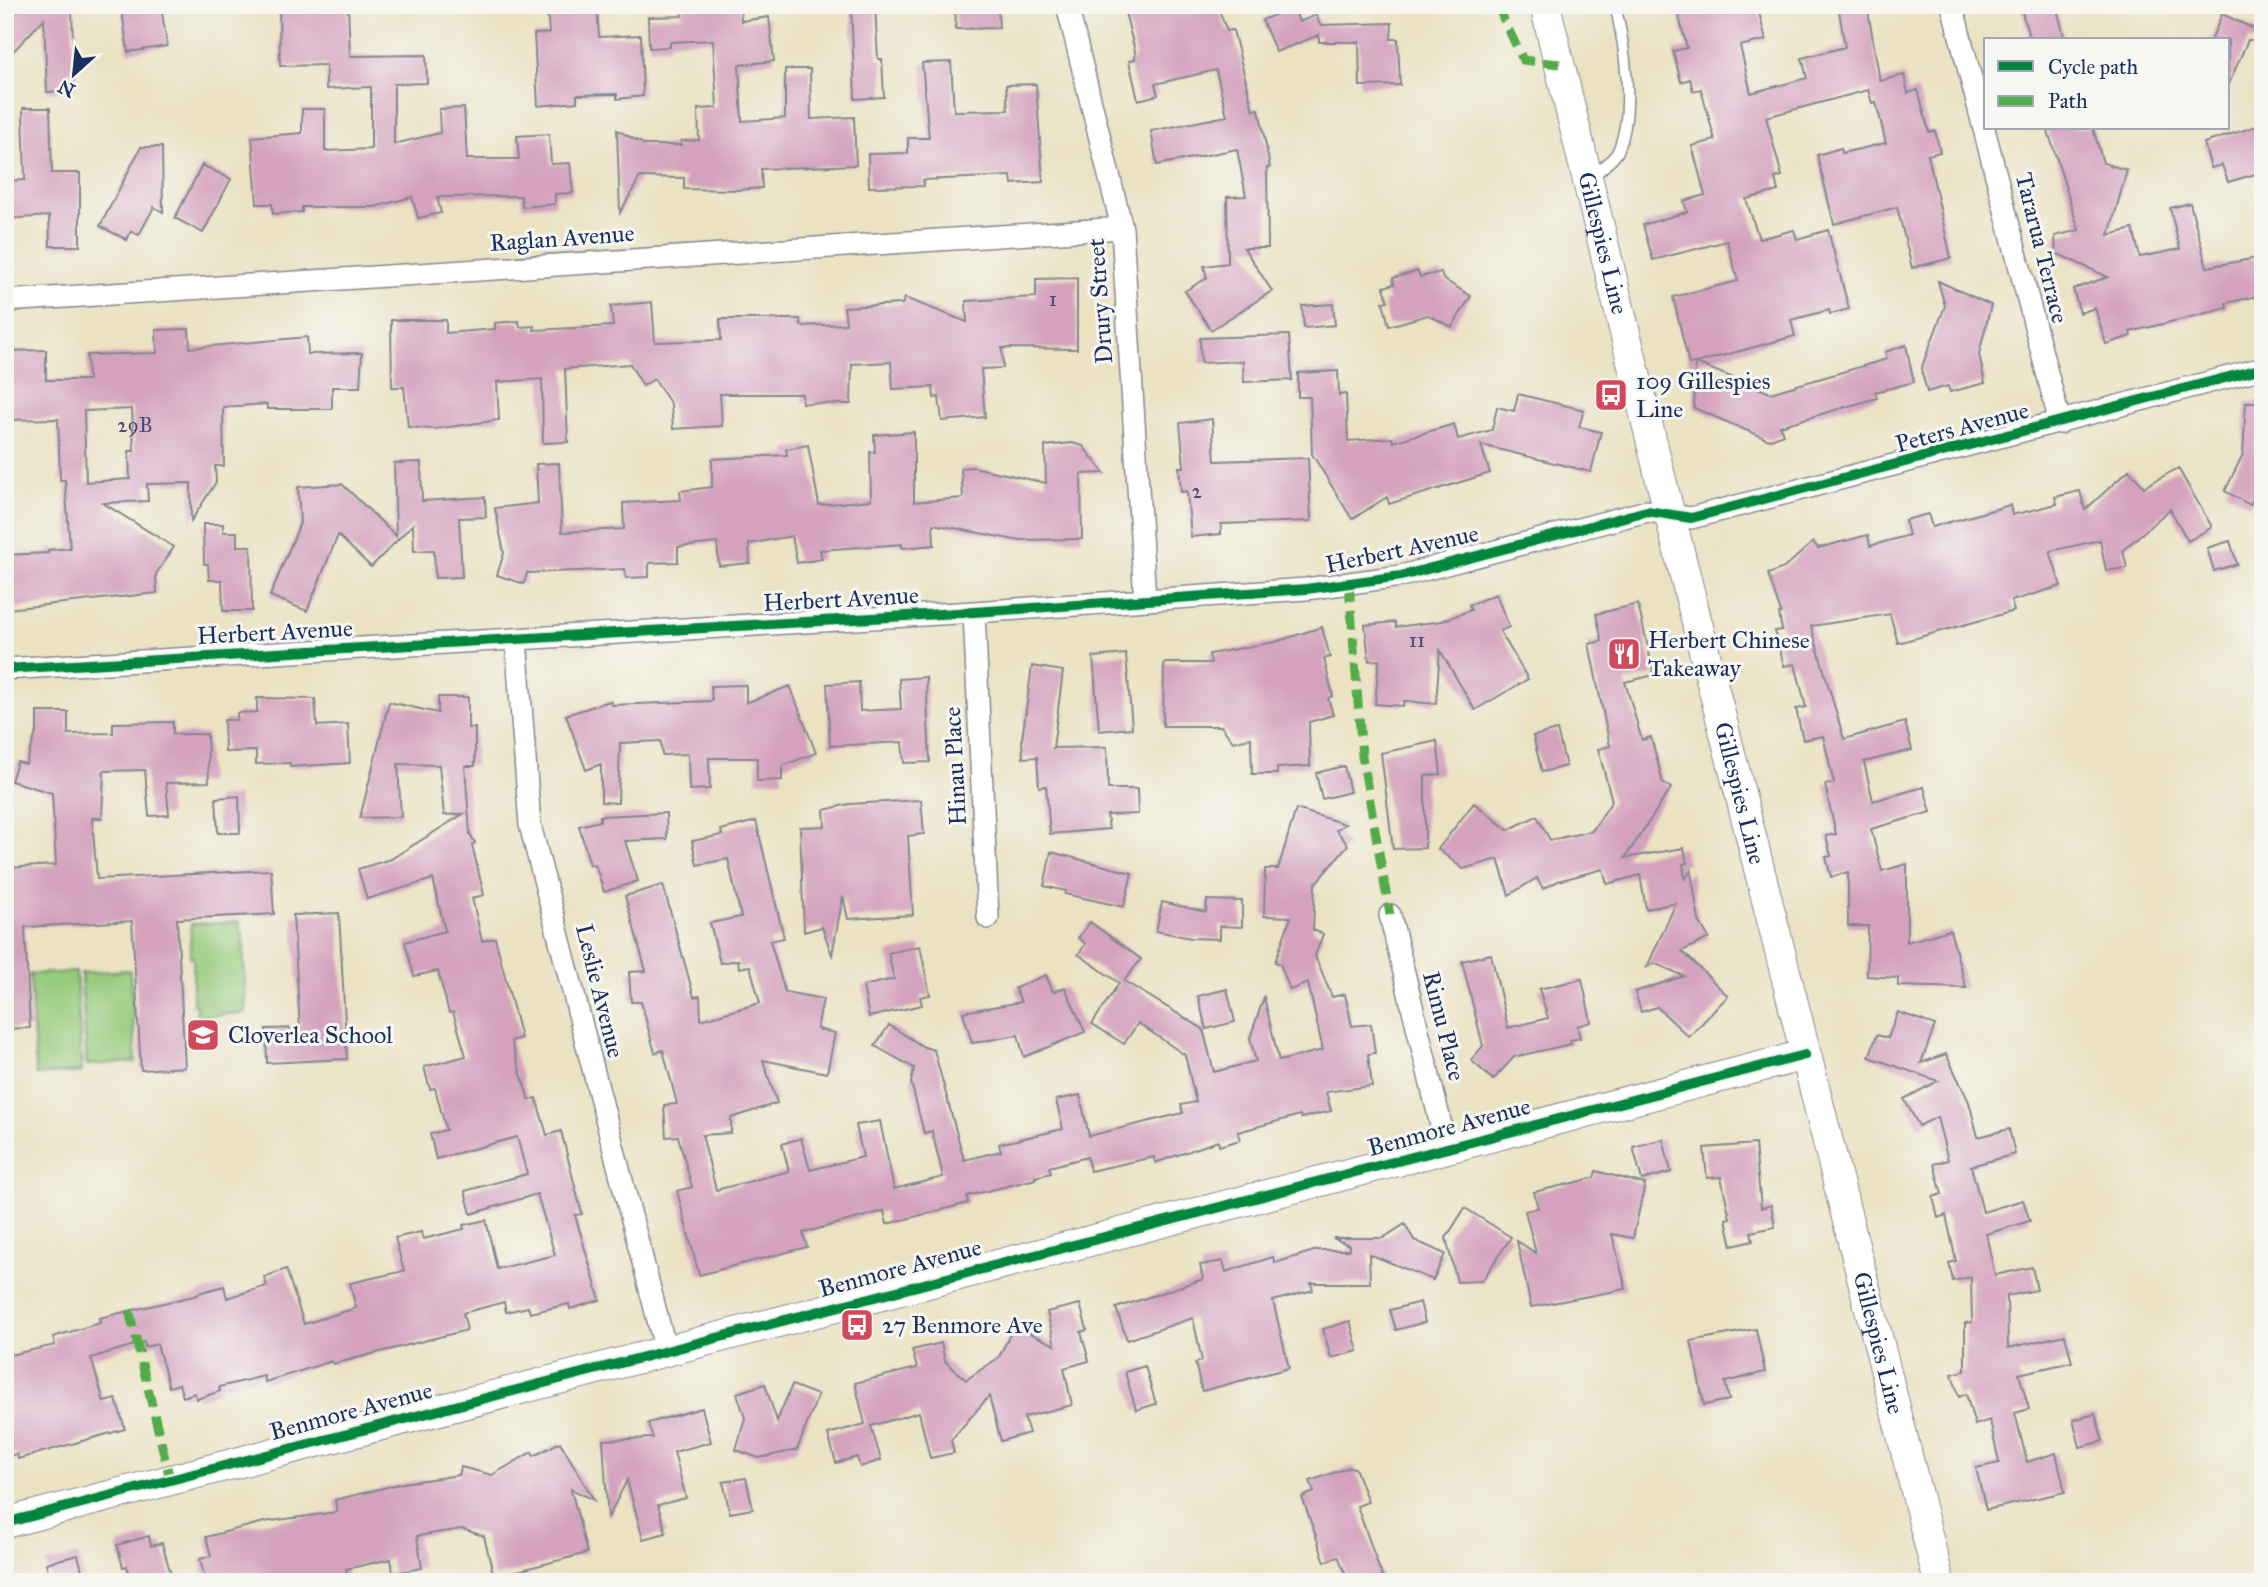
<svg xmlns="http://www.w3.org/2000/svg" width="2268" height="1587" viewBox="0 0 2268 1587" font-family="'IM FELL Great Primer',serif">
  <rect width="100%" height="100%" fill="#f6f6f2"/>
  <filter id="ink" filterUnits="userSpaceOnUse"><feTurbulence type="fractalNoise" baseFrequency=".0143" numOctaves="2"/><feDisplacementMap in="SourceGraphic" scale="14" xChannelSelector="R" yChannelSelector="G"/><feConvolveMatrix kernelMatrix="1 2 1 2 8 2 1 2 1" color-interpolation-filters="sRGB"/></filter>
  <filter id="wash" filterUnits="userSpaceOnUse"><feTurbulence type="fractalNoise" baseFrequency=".00686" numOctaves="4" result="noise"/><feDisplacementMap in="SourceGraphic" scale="28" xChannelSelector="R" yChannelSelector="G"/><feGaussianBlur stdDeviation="1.57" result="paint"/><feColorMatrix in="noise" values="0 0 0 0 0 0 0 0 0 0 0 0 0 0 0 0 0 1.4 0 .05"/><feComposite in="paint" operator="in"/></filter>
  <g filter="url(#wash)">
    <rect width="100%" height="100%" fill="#ebe2c2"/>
    <path fill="#96cb7c" stroke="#587d6d" stroke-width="2" d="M240,922V933H243L246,1013L197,1016L196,1005L193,1004V957H190L191,924Z
      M130,970L136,1062L87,1065L81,973Z
      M76,972L82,1072L36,1075L30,974Z"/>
    <g id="blocks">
      <path fill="#d4a2bd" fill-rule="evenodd" d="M5,5H72L74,91L47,92L44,19L5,60Z
        M121,5H161L167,46L128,52Z
        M279,5H348L350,56L426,55L427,83L394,84V144L440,133L439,109L464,108L467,159H519L517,136L549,134L551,164L570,163L573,193L555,194V204L522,207L521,196L437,197L441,213L418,218L412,197L374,207H302V212L273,214L272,204H257L252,137L302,133V109H325V151L371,149V87L326,89V65L280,66Z
        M547,5H597L599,37L641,35L643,96L617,99V94L577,95V102L538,106L534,34L549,33Z
        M705,5H740L741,21L769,17L774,61L739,65L742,121L785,118V69H810L811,119L854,117L856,165L761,169L762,188L738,190L684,189V178L640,177L620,213L617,130L645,145H681V141L699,140L698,109L717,108L713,40L670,42V47L649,48L648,17L682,16L681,8Z
        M851,5H875L878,59H882L884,97L855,99Z
        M955,5H998L999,28L956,29Z
        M1123,5H1217L1227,31L1233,30L1253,110L1259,109L1270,167L1267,168L1268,248H1244L1272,291L1211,330L1185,291L1207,278L1204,266L1228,263L1227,197L1246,196L1237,149L1157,165L1151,131L1227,116L1216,70L1155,84L1158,95L1138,100L1129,61L1135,59V51Z
        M1676,5H1757L1766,40L1740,46L1751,93L1807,78L1802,58L1845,47L1838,5H1867L1880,81L1904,75L1908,93L1918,90L1929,132L1935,131L1940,152L1928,155L1951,258L1912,268L1897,207L1834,224L1817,155L1841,148L1842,153L1886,143L1876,102L1872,103L1868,90L1766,117L1782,176L1775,178L1778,191L1746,199L1759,239L1794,230L1797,239L1828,230L1849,309L1830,314L1829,310L1791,320L1795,336L1696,363L1770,393L1887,359L1885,352L1906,345L1914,382L1875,392L1877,398L1780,426L1783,434L1769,440L1694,408L1695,363L1689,364L1673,297L1738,281L1727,241L1653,260L1643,225L1687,212L1684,201L1705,195L1692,146L1715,140L1701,89L1693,91L1690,79L1681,82L1673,51L1687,48Z
        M2020,5H2056L2065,40H2030Z
        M1294,7L1299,22L1316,15L1320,25L1392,23L1391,39H1398L1400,85L1360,86L1359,42H1319V35L1276,52L1262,20Z
        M2222,14L2263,33V40H2248L2228,86V40H2211Z
        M951,62L954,111L1008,110L1006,85L1036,84L1043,182L1012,184L1011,176L923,180L924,186L869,187L868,154L908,153V138H929L922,63Z
        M23,108H50L52,173H80V246H50L49,216L5,219V181L25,180Z
        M2257,126L2263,145V172L2228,182L2222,165L2211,168L2204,143Z
        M2047,128H2093L2103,163L2127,170L2109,235L2133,229L2140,257L2180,249L2170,208L2190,203L2207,267L2263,257V295L2226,303L2227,308L2130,332L2131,336L2106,344L2095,308L2080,313L2073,289L2108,277L2056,253L2055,236L2079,230Z
        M141,147H162L163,212L154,207L139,235L131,231L127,240L100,226Z
        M202,165L231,179L203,233L175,218Z
        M1418,271L1420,277L1441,272L1443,279L1471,296L1452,327L1428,315L1389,326L1383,302L1388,301L1384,287L1394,284L1393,278Z
        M1077,278V349L1002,348L1003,368L981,369L985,417L942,421L939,397L934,398L933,387L893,389L891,362L852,364L851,404L802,403V394H720L722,426L673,429L671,404L654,379L643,386L630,364L565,369L568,442L543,443L542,379L497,382L499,420L435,429L408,427L404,387H392L391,320H446V333L495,329V323L519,321L520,327L534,326V330L613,326L611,306L652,302L655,342L721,340L720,319H800L801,326L846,324L844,307L902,304L905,298L967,322L966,301L1036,297V279Z
        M1938,281L1991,305L1979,354L1985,383L1950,392L1948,386L1927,392L1921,369L1945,306Z
        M1333,304L1335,325L1304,328L1302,306Z
        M189,329L190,348L307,337L308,354L362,353L360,387H332V409H267V404L223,407L224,466H215L216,482L191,521V483L147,484L148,501L103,503L174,547L156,574L157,593L8,609L5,555L48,553V550L70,548L65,480H60L58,419L5,420V351L46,350V380H88L87,355L157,353L156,330ZM132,409L134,451H129L130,479L86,482L84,411Z
        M1289,335L1292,380L1244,382L1243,361L1201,363L1200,338Z
        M1338,371L1339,395L1346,394L1348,441L1392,438L1393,442L1454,424L1458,439L1492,430L1497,407L1514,411L1518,394L1584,410L1579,427L1601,432L1591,472L1481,445L1490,473L1389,504L1387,497L1352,519L1312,454L1310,397H1298V373Z
        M2246,402H2263V482L2250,505L2225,491L2243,454Z
        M1212,419L1215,461L1308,458L1311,521L1221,524V534L1191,537L1187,491L1181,492L1179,467H1184L1180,423Z
        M914,432V502L963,498L961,468L973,467L1046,483L1045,446L1072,443L1083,446L1104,473L1081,474L1082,539L1015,540L933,524L934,545L902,548V544L820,550L822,559L797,563L792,536L749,544L750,563L719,566L717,543L678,547V562L649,563V577L626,578L625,569L527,573L524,584L497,575L504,553L495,508L538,503L536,464L559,463L562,532L624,529L623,503L681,500L680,491L712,487V459L787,455L786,449L808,445L819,505L871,500L870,452H875L874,435Z
        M421,462L422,501L485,497L486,517L459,518L462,577L435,578L434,550L414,551L413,524L371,567L338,535L307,611L270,596L300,523L298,487L342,484L396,536L394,463Z
        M2178,468L2212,527L2188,541L2170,509L2123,550L2127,568L2106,571L2100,540L2050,551L2061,586L2011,601L2014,611L1898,643L1890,614L1811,626L1844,739L1905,722L1912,750L1864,762L1873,801L1924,787L1931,812L1871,829L1882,871L1907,864V942L1950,930L1966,988L1898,986V978L1867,976L1868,926H1848V872L1831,877L1826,857L1831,856L1826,836L1836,834L1825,785L1834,783L1823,736L1803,740L1796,709L1806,707L1795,664L1784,666L1775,631L1782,630L1779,614L1781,613L1768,574L1784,568L1813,542L1818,548L1868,535L1870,546L1909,535L1905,520L1928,514L1932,527L2010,505L2012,515L2057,504L2055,497L2080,491L2085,510L2129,470L2144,487Z
        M203,524H223V532H237V546H251L252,611H223L222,580H209L208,564H204Z
        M2230,541L2237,564L2214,571L2207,548Z
        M1496,594L1509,627L1500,631L1528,679L1475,710L1440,650L1436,704L1404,701L1403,706L1375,704L1379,660L1369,661L1365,625L1395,622L1396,627L1442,621L1471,610L1469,605Z
        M1638,604L1654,675L1625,682L1642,740L1651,737L1663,783L1671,788L1625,858L1684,848L1687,863L1683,864L1685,879L1691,871L1699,921L1709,938L1682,951L1728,996L1689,1037L1657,1007L1641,1012L1635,992L1684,976L1654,963L1647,967L1676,903L1646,909L1640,875L1607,884L1603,869L1558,881L1543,889L1537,878L1509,895L1498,859L1463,869L1438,849L1474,803L1508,830L1537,816L1550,840L1592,831L1612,801L1598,749L1610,746L1589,644L1602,641L1596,614Z
        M1322,627L1330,657L1324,659L1333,696L1328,698L1333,715L1309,722L1310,766L1277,768V774H1252L1251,738L1233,742L1221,726H1163L1164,663H1211L1209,654L1275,642Z
        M1126,654L1132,728L1099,731L1093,657Z
        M1032,666L1063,671L1053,748L1107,747L1108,789H1137L1138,814L1107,815L1109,829L1050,834L1046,786L1039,787L1037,757L1023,758L1022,739Z
        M926,677L930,762L904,763L902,742L830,746L827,684L859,682L860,711L901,709L899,679Z
        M746,685V703L790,686L816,753L782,766V780L757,781V758H709L710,789L689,790L688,754L662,755L661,741L620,743L618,803L601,802V764L586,770L566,715L610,701L612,705L712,701L711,686Z
        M438,697H468V728H475V766H465L470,834L475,843L472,845L484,895L472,898L482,941L495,938L521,1038L511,1041L529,1100L536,1098L547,1135L561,1131L582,1214L575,1215L600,1300L570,1309L569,1304L530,1313L528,1307L506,1312L504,1302L463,1313L467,1330L333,1364L332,1361L265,1382L264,1376L219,1387L220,1391L197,1399L195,1393L183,1397L179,1384L169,1387L157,1344L145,1347L144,1342L91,1358L104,1402L116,1399L125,1429L18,1459L17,1454L5,1457V1356L55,1345L53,1337L100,1323L99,1318L198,1295V1293L224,1286L227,1298L267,1286L264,1277L286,1269L304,1324L356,1308L350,1283L404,1271L395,1238L421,1232L423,1239L464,1229L463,1225L486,1220L497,1269L555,1255L537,1194L471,1214L465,1191L527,1174L517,1137L436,1159L430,1134L446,1130L435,1088L430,1089L424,1067L466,1056L453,1012L449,1013L438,971L414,976L405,942L445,931L433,879L367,899L358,869L391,859L463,814L444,815L439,765L398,764L401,817L360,818L389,702L438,713Z
        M257,698L315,699L317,726L348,724L350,763L290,767V763L256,764V751L225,752L224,720H237V713L257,712Z
        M37,712H68V734L113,733V723L173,722V734H207L209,782L166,783L169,815L149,816L145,770L104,771L102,818H92L97,879L271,870L274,914L177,919L185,1067L141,1070L132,921L25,927L30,1028L5,1029V868L56,865L52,793L11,781L17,762L26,764L37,730Z
        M1557,730L1566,766L1542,772L1533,736Z
        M1437,741L1441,774L1425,776V848L1393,849L1381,753Z
        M1344,766L1350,792L1322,799L1316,773Z
        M239,796L240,833H218L216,798Z
        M921,800L924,834L908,836L913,915L848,919L843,896L832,955L822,927L804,932L800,827L825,826L824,810L849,804Z
        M1296,809L1345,824L1336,830L1348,845L1315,884L1313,930L1323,934L1315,956L1332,997L1345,994L1352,1026L1371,1024L1375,1053L1368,1054L1372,1086L1326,1092L1331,1111L1301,1118L1300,1115L1238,1132L1240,1140L1219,1146L1218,1141L1155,1163L1154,1157L1090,1171L1087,1157L1049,1167L1051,1173L1035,1177L1036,1179L967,1196L968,1203L887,1224L884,1211L803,1233L807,1247L699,1275L677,1191L692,1187L678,1136L666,1137L664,1105L677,1104L663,1050L655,1053L641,1002H631L629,972L646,971L625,896L663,885L694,997L700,996L701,1020L760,1003L750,966L739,968L738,960L720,963L710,923L741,917L728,859L697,865L692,841L722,835L721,830L756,821L784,938L770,941L785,992L823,999L817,1029L835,1033L827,1073L763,1060L777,1103L731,1118V1133L702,1135L716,1190L789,1171L782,1144L801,1138L810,1170L863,1157L856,1125L880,1121L894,1189L943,1177L932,1131L924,1133L911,1082L914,1068L875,1046L889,1025L924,1047L934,1050L964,1160L1001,1151L999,1144L1063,1129L1056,1100L1080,1095L1089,1136L1183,1113L1181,1105L1196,1102L1185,1055L1138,1023L1124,1044L1092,1024L1119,983L1078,954L1086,944L1078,938L1090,922L1141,959L1124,981L1203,1029L1214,1072L1256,1061L1250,1038L1264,997L1279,1061L1323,1050L1308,983L1290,990L1280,964L1275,962L1291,917L1264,916L1265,869H1278Z
        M666,813L667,839L625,841L638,881L604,892L595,864L590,865L579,826L600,821V816Z
        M1051,852L1132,873L1124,907L1065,894L1066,891L1044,886Z
        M1207,900L1242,901V927L1220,926V939L1191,938L1156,931L1162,902L1206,912Z
        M339,913L347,1059L267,1063L266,1029L300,1028L293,915Z
        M920,946L930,995L920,997L922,1005L869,1017L863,986L894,979L888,953Z
        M1491,954L1508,1028L1548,1018L1539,989L1582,979L1591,1022L1577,1026L1580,1038L1570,1040L1571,1044L1514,1057L1493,1080L1471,1060L1483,1046L1462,961Z
        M1046,975L1053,992L1065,987L1085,1032L1024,1057L1018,1035L972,1043L963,1012L1021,1002L1015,988Z
        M1227,989L1235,1022L1206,1029L1198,996Z
        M1898,1012L1935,1025L1921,1063L1946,1054L1969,1102L1978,1137L2009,1129L2015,1154L1971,1166L1983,1212L2023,1200L2030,1221L1986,1234L1995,1275L2032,1267L2037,1290L2007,1296L2008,1348L2065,1335L2072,1362L2019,1374L2029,1409L2015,1413L2027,1462L2056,1453L2065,1492L1986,1510L1976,1468L1999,1463L1990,1420L1975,1425L1966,1394L1959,1397L1952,1374L1965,1371V1323L1972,1322L1971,1277L1953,1281L1949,1263L1956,1261L1946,1215L1938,1218L1933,1197L1942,1194L1934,1164L1948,1160L1937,1117L1919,1126L1904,1099L1938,1081L1869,1057L1877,1035L1888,1038Z
        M1663,1139L1671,1172L1642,1180L1633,1147Z
        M1755,1144L1761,1208L1771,1205L1775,1227L1751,1232L1753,1241L1732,1246L1726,1219L1730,1218L1721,1177L1707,1178L1704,1148Z
        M1596,1171L1645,1184L1633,1238L1612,1234L1626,1289L1531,1307L1517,1241L1536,1253L1525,1211L1538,1208L1534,1192L1594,1178Z
        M1465,1208L1511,1237L1482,1281L1457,1282L1446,1238Z
        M1405,1224L1414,1240L1445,1254L1433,1280L1369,1254L1370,1283H1311L1313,1290L1273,1301L1289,1368L1202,1391L1195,1363L1202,1361L1193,1318L1127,1340L1116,1308L1203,1279L1200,1265L1223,1261L1226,1272L1273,1257L1275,1263L1317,1250H1349V1245L1333,1238H1383Z
        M1420,1302L1425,1322L1396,1330L1390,1310Z
        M1080,1304L1087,1330L1081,1332L1089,1361L1064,1368L1072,1405L1024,1417L1029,1433L1001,1441L989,1396L951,1440L954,1453L930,1458L919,1412L871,1426L881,1460L860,1467L857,1457L836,1463L828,1434L865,1424L855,1383L917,1368L912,1350L941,1343L945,1361L966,1380L999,1357L1014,1326L1055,1345L1047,1312Z
        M1350,1321L1358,1351L1331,1358L1323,1329Z
        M1756,1329L1765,1372L1725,1382L1729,1400L1704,1405L1691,1341Z
        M1145,1366L1156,1404L1136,1410L1125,1372Z
        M765,1384L777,1421L792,1385L818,1395L797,1450L759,1458L736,1450L745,1418L737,1393Z
        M702,1408L711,1442L674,1452L686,1498L658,1505L666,1533L643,1539L627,1480L608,1518L603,1440L653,1438L648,1423Z
        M2095,1414L2103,1441L2080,1447L2073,1420Z
        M560,1442L594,1500L571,1489L587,1553L494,1577L484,1536L462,1529L417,1536L422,1568L393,1573L391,1559L346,1569L349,1582H323L322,1577L290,1582H206L200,1559L211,1556L206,1537L264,1522L337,1512L335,1500L403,1483L459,1475L461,1467L492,1475L532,1452L534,1456Z
        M1350,1467L1355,1468L1368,1502L1357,1506L1384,1582H1349L1338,1556L1325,1562L1302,1497L1314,1492L1310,1481Z
        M746,1478L753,1509L730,1513L723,1482Z
        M149,1536L151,1546L162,1543L173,1582H131L127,1566L123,1567L117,1545Z
        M78,1555L85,1582H51L46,1563Z"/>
    </g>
  </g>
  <g filter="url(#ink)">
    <use href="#blocks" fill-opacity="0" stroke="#838890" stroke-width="2"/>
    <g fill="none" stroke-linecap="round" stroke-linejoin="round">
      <defs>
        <path id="lane" d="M1591,178C1599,170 1613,161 1618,151C1635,112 1625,46 1615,5"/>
        <path id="street" d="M1067,5L1122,228L1145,600
          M1952,5L2060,423
          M5,301L1122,228
          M974,612L988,918
          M516,639L530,825L666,1351
          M5,669L974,612L1306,589L1401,576L1647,511L1691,518L2263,368
          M1390,915L1447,1150"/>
        <g id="secondary">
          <path id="s1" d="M1545,5L1660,476L1939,1582"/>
          <path d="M5,1523L1805,1055"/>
        </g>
      </defs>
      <use href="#lane" stroke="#838890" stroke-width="13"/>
      <use href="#street" stroke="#838890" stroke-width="24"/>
      <use href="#secondary" stroke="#838890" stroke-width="32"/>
      <use href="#lane" stroke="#fff" stroke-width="10"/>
      <use href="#street" stroke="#fff" stroke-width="21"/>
      <use href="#secondary" stroke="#fff" stroke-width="30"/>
      <path stroke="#52ab49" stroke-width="9" stroke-dasharray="18 9" stroke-linecap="butt" d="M1497,5L1523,60L1560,64
        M1349,583L1362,756L1390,915
        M129,1310L170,1479"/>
      <defs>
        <path id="cycleway" d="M5,669L974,612L1306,589L1401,576L1647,511L1691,518L2263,368
          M5,1523L1805,1055"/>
      </defs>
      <use href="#cycleway" stroke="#f6f6f2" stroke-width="15"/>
      <use href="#cycleway" stroke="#00873e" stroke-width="10"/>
    </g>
  </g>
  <defs>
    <symbol id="bus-square" viewBox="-11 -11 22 22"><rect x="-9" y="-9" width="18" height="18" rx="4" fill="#d1495b" stroke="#f6f6f2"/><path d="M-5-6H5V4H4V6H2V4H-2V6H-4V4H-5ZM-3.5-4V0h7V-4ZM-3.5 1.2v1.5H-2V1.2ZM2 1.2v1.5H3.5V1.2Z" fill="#fff"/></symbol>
    <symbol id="restaurant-square" viewBox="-11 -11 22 22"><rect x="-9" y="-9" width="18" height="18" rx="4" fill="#d1495b" stroke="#f6f6f2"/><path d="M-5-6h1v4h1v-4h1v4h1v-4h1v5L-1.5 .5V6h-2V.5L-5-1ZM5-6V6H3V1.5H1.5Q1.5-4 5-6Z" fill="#fff"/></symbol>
    <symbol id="school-square" viewBox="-11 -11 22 22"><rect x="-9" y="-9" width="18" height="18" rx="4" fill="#d1495b" stroke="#f6f6f2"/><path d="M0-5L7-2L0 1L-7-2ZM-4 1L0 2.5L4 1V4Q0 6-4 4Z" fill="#fff"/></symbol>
  </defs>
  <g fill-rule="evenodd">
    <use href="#bus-square" x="1592" y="376" width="38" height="38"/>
    <use href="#restaurant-square" x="1605" y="635" width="38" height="38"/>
    <use href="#school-square" x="184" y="1016" width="38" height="38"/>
    <use href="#bus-square" x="838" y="1306" width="38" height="38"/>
  </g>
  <g text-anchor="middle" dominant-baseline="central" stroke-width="6" stroke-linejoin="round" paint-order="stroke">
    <g font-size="21" fill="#494c76">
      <text x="1053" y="299">1</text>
      <text x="135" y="425">29B</text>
      <text x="1197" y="491">2</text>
      <text x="1417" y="640">11</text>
    </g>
    <g font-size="24" fill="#1b2f5e" stroke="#f6f6f2">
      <text transform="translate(562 238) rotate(-4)">Raglan Avenue</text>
      <text stroke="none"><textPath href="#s1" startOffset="245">Gillespies Line</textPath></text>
      <text transform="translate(2042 248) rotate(76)">Tararua Terrace</text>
      <text transform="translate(1100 301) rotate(-94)">Drury Street</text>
      <text transform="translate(1962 427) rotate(-15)">Peters Avenue</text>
      <text transform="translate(1402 549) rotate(-12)">Herbert Avenue</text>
      <text transform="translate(841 599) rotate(-3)">Herbert Avenue</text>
      <text transform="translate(275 632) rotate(-3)">Herbert Avenue</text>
      <text transform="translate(955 766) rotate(-93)">Hinau Place</text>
      <text stroke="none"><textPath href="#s1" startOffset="812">Gillespies Line</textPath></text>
      <text transform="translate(600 991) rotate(76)">Leslie Avenue</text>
      <text transform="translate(1444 1026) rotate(76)">Rimu Place</text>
      <text transform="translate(1449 1127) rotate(-15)">Benmore Avenue</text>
      <text transform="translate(900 1268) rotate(-15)">Benmore Avenue</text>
      <text stroke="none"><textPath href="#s1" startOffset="1379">Gillespies Line</textPath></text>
      <text transform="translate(351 1411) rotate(-15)">Benmore Avenue</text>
    </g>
    <g font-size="24" fill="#1b2f5e" stroke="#f6f6f2" text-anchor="start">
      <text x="1636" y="381">109 Gillespies<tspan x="1636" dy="28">Line</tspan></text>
      <text x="1648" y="640">Herbert Chinese<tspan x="1648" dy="28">Takeaway</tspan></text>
      <text x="228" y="1035">Cloverlea School</text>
      <text x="882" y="1325">27 Benmore Ave</text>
    </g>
  </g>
  <rect width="2268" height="1587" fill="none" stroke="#f6f6f2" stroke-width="28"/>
  <rect x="1984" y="38" width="245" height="91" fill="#f6f6f2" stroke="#9ea6b7" stroke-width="2"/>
  <rect x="1998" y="61" width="35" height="10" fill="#00873e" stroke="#9ea6b7" stroke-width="2"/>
  <text x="2048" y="74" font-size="21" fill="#1b2f5e">Cycle path</text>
  <rect x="1998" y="96" width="35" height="10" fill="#52ab49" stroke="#9ea6b7" stroke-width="2"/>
  <text x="2048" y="108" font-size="21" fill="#1b2f5e">Path</text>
  <g transform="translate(74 74) rotate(207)" stroke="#f6f6f2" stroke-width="5" paint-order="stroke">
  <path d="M0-5L12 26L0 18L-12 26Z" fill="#1b2f5e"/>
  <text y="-10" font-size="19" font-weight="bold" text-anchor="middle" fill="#1b2f5e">N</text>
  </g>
</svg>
